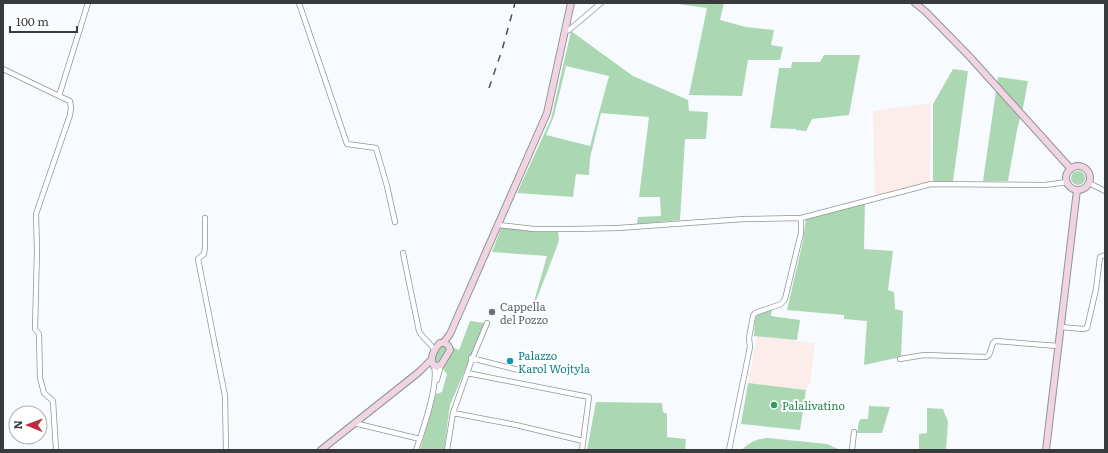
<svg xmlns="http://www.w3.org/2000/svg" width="1108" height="453" viewBox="0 0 1108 453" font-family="Literata,serif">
  <rect width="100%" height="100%" fill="#f7fbff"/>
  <path fill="#fcecea" d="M931,103L930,183L875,196L873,111Z
    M757,336L815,343L810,383L806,390L748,383Z"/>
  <path fill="#abd8b2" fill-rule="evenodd" d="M671,3H724L720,20L746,27L774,30L771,45L783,47L780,60H748L742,96L689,95L707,8Z
    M571,31L633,76L688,100L689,111L708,112L706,139H685L680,220L637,224L638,217L661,216L660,197H639L649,117L601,113L590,158L589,175L576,174L573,197L517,193L551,119ZM566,66L609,76L590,146L546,135L554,116Z
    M824,55H860L849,115L812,119L806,131L796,130V129L770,128L779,68H791L792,62H820Z
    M953,69L968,71L953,181L933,182V104Z
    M998,77L1028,81L1023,108L1017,130L1008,181H983Z
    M1071 178a7 7 0 1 1 14 0a7 7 0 1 1-14 0Z
    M865,202L864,249L893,251L888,290L894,292L895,309L903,311L901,357L864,365L867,321L844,319V315L787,310L803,241L806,217Z
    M502,226L558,231L559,240L556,249L534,306L533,305L547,256L492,252Z
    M772,308L771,316L800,320L797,340L754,336C756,316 752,315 772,308Z
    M470,321L485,323L450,405L444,450H420L436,394L442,392L447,374L443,369L451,355L452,347L459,350Z
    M442,345L447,347V352L439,364H436L434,360L439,346Z
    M748,383L806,390L800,430L741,424Z
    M596,402L662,403L663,412L667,414V437L686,439L685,450H587Z
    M869,406L890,407L882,433H857L859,421L861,419H868Z
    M927,408L943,409L948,422L946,450H919V434L927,433Z
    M768,438L827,444L840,450H742C749,442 756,439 768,438Z"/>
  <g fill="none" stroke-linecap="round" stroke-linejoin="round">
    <defs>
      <path id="street" d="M299,3L347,144L376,148L387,186L395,222
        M565,31L569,30L601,3
        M3,69L59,96
        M1089,183L1105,191
        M205,218V248L204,254L198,259L225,396L226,450
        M498,225L534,229H574L618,228L744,219L801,218L931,184L1045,185L1067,182
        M403,253L419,331C423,339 431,343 435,351
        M1061,327L1083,329L1087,328L1096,289L1100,257L1105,255
        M471,358L522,371
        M900,359L924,355L986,357L989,355L993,343L995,341L1058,346
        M467,373L589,397L582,450
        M437,380L441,365
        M453,413L516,425L583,441
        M354,423L420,439
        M56,450L53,401L44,393L40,378L39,334L35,329L37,250L36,214L70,115L71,108L70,101L59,96L88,3
        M416,450C423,430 439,385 434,366
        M447,450L453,413L472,359L487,323
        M729,450L750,347L749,338L753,316L755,313L781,304L785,299L801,233V218
        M852,450L854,432"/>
      <path id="secondary" d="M915,3L926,12L969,56L1071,169
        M1066 178a12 12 0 1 1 24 0a12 12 0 1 1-24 0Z
        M440,343C445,342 449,345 450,350L441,365L434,366C429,359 434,349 440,343Z
        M443,343L450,334L547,113L571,3
        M321,450L419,372L432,359
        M1046,450L1077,190"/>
    </defs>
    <use href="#street" stroke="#909599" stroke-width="6"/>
    <use href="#secondary" stroke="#909599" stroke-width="8"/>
    <use href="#street" stroke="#fff" stroke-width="4.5"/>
    <use href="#secondary" stroke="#f0d4e0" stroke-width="6"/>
    <path stroke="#4d4f51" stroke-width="1.5" stroke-dasharray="7 7" stroke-linecap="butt" d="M489,88L502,50L515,3"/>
  </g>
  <circle fill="#6b7280" stroke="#fff" stroke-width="1.5" cx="492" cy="312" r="4"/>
  <circle fill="#0f9aa8" stroke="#fff" stroke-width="1.5" cx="510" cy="361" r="4"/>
  <circle fill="#2e9e5b" stroke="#fff" stroke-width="1.5" cx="774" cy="405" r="4"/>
  <g text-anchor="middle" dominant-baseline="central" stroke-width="4" stroke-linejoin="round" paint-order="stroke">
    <g font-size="11" fill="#5b616d" stroke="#fff" text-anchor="start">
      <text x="500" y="306">Cappella<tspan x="500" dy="13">del Pozzo</tspan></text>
    </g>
    <g font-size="11" fill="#0d838f" stroke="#fff" text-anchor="start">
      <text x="518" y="355">Palazzo<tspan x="518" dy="13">Karol Wojtyla</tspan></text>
    </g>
    <g font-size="11" fill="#27864d" stroke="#fff" text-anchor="start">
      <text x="782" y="405">Palalivatino</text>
    </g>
  </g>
  <rect width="1108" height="453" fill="none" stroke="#383a3c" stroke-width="8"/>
  <g transform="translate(28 425) rotate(271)"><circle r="19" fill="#ffffff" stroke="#afb0b1"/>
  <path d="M0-3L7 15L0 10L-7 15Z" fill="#bc2b3e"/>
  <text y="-6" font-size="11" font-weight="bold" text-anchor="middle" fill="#383a3c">N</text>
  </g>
  <path d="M10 26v6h67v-6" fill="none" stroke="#383a3c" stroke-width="2"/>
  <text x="16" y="26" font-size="12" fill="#383a3c" stroke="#ffffff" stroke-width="3" paint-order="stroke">100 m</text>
</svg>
